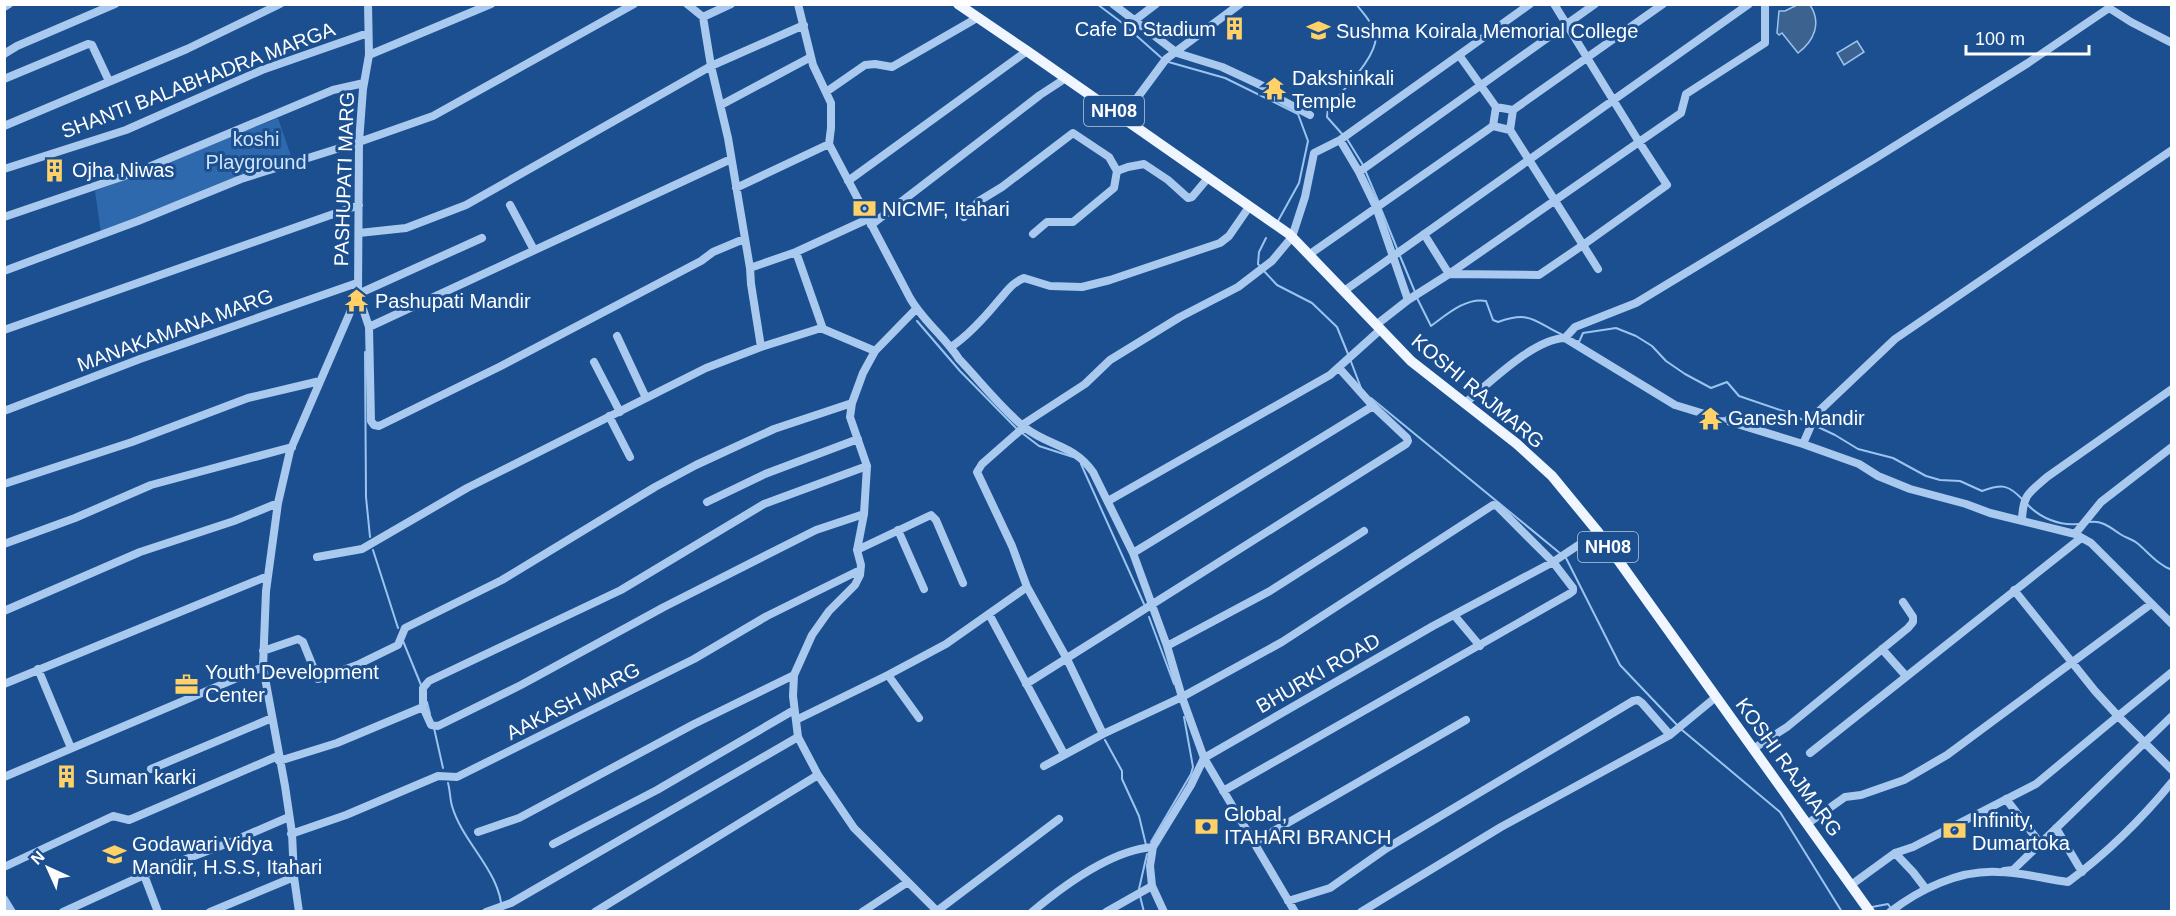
<svg xmlns="http://www.w3.org/2000/svg" width="2176" height="916" viewBox="0 0 2176 916" font-family="Helvetica,sans-serif">
  <rect width="100%" height="100%" fill="#1b4f8f"/>
  <path fill="#2e69ad" d="M278,118L292,159L101,233L95,191Z"/>
  <path fill="#3c6290" stroke="#9cc4f0" stroke-width="1.5" d="M1799,4L1810,5C1822,23 1814,41 1798,53L1782,33L1779,35L1777,33L1779,11H1785Z
    M1857,41L1864,52L1844,65L1837,53Z"/>
  <g fill="none" stroke-linecap="round" stroke-linejoin="round">
    <path stroke="#9cc4f0" stroke-width="2" d="M1097,4L1121,22L1165,61L1225,78L1298,114L1308,141L1299,183L1278,221
      M1343,135L1327,117L1328,108C1341,92 1382,53 1375,32C1372,22 1363,13 1356,4
      M1347,139L1363,165
      M1365,170L1379,203
      M1381,209L1398,251
      M1400,256L1415,292
      M1260,266L1258,264L1259,252L1266,238
      M1263,270L1277,285L1312,303L1337,327L1348,354
      M1417,298L1431,326C1446,315 1466,297 1486,301L1493,320L1498,322C1532,310 1534,322 1563,335
      M917,321L960,371L1017,429
      M1577,341L1579,342L1583,333L1616,328L1636,336L1652,346L1666,361L1685,374L1711,388L1727,382L1739,396L1786,412L1835,435L1858,449L1893,458L1926,476L1940,480L1960,481L1982,491C2002,484 2008,484 2023,500
      M365,352L366,497L370,537
      M1350,359L1361,388
      M1371,398L1561,554
      M1022,433L1039,446L1073,457
      M1081,464L1144,604
      M2027,504C2040,518 2060,526 2078,524
      M2090,522C2102,520 2111,528 2120,534C2126,538 2132,539 2137,543C2148,552 2158,565 2172,570
      M373,550L398,628
      M1566,558L1620,665L1678,726
      M1149,617L1174,684
      M403,641L421,685
      M427,702L430,714
      M434,728L443,768
      M1682,730L1780,812L1842,912
      M1105,740L1122,771V779L1139,816L1146,845
      M448,783C450,790 450,799 452,806C463,844 501,871 502,912
      M1151,842L1191,774L1193,767L1184,717
      M1139,889L1147,854
      M1140,896L1144,912
      M1872,907L1888,904L1890,907"/>
    <path stroke="#a9c9ee" stroke-width="8" d="M687,4L703,17L731,4
      M798,4L813,65L831,103V128L829,144L910,298C923,321 945,337 959,359C980,381 1001,408 1024,427C1050,447 1073,444 1093,472L1133,553L1167,646L1182,697L1204,758L1295,912
      M1113,4L1177,53L1222,67L1265,87L1272,95L1310,115
      M1554,4L1639,142L1681,113L1686,94L1765,43V4
      M4,7L9,4
      M703,17L711,66L728,138L750,268L751,284L761,347
      M1135,20L1156,4
      M4,54L17,46L115,4
      M369,55L491,4
      M4,79L88,44L92,45L109,81
      M826,92L865,65L875,64L892,67L977,18
      M721,105L811,57
      M1496,107L1459,55L1530,4
      M1123,117L1166,59L1240,4
      M4,126L187,49L280,4
      M1510,130L1493,126L1496,107L1513,110
      M4,169L126,130L262,70L368,33
      M1359,172L1595,4
      M848,181L1027,51
      M736,188L829,144
      M510,205L534,250
      M4,217L139,171L333,90L364,83
      M964,217L979,201L1002,187L1073,133L1109,157L1117,171
      M871,225L1040,95L1066,78
      M359,233L406,228L466,205L711,66L804,25
      M1033,234L1047,222H1073L1114,188L1117,171L1128,167L1144,164L1168,180L1188,198L1192,197L1208,178
      M1424,234L1449,274L1639,142L1667,185L1583,245L1598,269
      M482,238L358,294L369,327L371,421L374,425L379,426L501,366L701,261L713,252L744,239
      M796,252L823,329
      M1310,254L1493,126
      M750,268L796,252L868,219
      M4,271L138,221L241,179L359,142L433,116L634,4
      M1344,291L1749,4
      M1408,300L1376,207L1359,172L1340,140L1459,55
      M916,309L875,351L863,373L852,403L850,417L867,466L864,514L857,550L861,565L860,575L855,585L829,611L812,635L794,675L793,696L798,737L818,775L854,828L938,912
      M1376,325L1408,300L1449,274L1539,275L1583,245L1510,130L1513,110L1663,4
      M369,327L731,159
      M4,330L359,205
      M617,336L646,398
      M1565,338L1575,327L1636,303L1874,159L2028,63L2109,8L2131,22L2172,43
      M951,347C969,335 985,317 999,300C1008,290 1012,283 1024,278L1050,286L1082,287L1110,280L1220,243L1229,236L1249,207
      M594,362L620,412
      M1465,403C1490,383 1533,339 1565,338L1675,405L1803,444L1859,464L1878,476L1910,489L1966,504L1990,513L2075,534L2091,543L2172,624
      M4,411L140,359L357,283
      M609,416L630,457
      M1022,425L1085,384L1110,360L1180,317L1238,287L1272,261L1292,237L1305,197L1314,153L1340,140
      M1803,444L1816,414L1895,339L2172,150
      M4,484L132,442L248,398L320,381
      M1108,501L1330,375L1380,330
      M707,502L765,474L858,439
      M2022,520C2023,494 2029,493 2047,477L2172,389
      M898,530L924,589
      M2075,534L2101,502L2172,447
      M4,544L75,518L151,485L292,447
      M857,550L931,515L936,520L963,583
      M1133,553L1373,406
      M317,557L362,549L467,488L706,368L761,347L818,329H823L875,351
      M1027,587L1067,659L1103,734
      M4,611L140,552L234,521L278,503
      M989,614L1064,754
      M1454,615L1480,646
      M1167,646L1270,591L1364,531
      M1882,649L1906,676
      M263,651L298,639L303,642L318,679L357,665L398,645L405,628L502,580L655,487L696,465L774,429L852,403
      M38,669L71,748
      M2172,672L2118,716L2172,770
      M888,675L919,718
      M4,684L268,576
      M1026,684L1406,444L1408,441L1407,438L1373,406L1339,368
      M423,707L431,725L438,726L521,685L664,607L816,530L864,514
      M796,720L888,675L946,644L1027,587L1012,546L977,472L982,464L1024,427
      M1753,749L1787,727L1908,628L1913,622V617L1903,602
      M1810,753L2081,538
      M279,761L337,743L423,707V688L429,681L621,590L764,504L867,466
      M1044,766L1103,734L1182,697L1282,642L1493,505L1497,506L1553,562L1573,588V591L1569,594L1223,791
      M151,769L272,718
      M4,777L263,667
      M2006,799L2040,843
      M1807,824L1845,797L1861,795L1904,780L1947,755L2151,604
      M2056,828L2082,872
      M478,832L519,818L694,724L794,675
      M291,834L346,815L438,776L457,777L694,659L767,616L860,570
      M1253,843L1466,720
      M553,844L657,790L794,710
      M4,867L113,816L129,820L278,756
      M2004,871L2013,870L2172,716
      M144,875L158,912
      M1851,885L1895,853
      M1926,889L1913,872L1895,853L1913,847L2036,784L2118,716L2095,691L2014,590
      M4,899L12,912
      M1288,901L1330,888L1387,848L1633,701L1638,700L1642,703L1670,735
      M937,911L1059,819
      M63,912L144,875L231,842L289,817
      M210,912L294,877
      M299,912L294,877L292,833L285,786L263,667L266,591L278,503L290,451L358,294L359,142L363,89L369,55L368,4
      M486,912L511,903L798,737
      M595,912L818,775
      M862,912L908,882
      M1032,912C1063,886 1112,850 1153,847
      M1106,912L1152,886
      M1164,912L1152,886L1150,866L1153,847L1191,785L1204,758L1433,626L1553,562L1598,532
      M1361,912L1501,827L1670,735L1716,697
      M1890,912C1920,889 1959,870 1998,872C2021,872 2045,879 2068,882C2107,853 2141,820 2172,782"/>
    <path stroke="#f0f6ff" stroke-width="10" d="M958,4L1027,51L1289,234L1411,361L1517,444L1552,476L1598,532L1870,912"/>
  </g>
  <defs>
    <symbol id="building-bare" viewBox="-9 -9 18 18"><path d="M-4-6H4V6H1V3H-1V6H-4ZM-2.5-4.3h1.7v1.8h-1.7ZM.8-4.3h1.7v1.8H.8ZM-2.5-1h1.7V.8h-1.7ZM.8-1h1.7V.8H.8Z" fill="#ffd166" stroke="#1b4f8f" stroke-width="2.5" paint-order="stroke"/></symbol>
    <symbol id="school-bare" viewBox="-9 -9 18 18"><path d="M0-5L7-2L0 1L-7-2ZM-4 1L0 2.5L4 1V4Q0 6-4 4Z" fill="#ffd166" stroke="#1b4f8f" stroke-width="2.5" paint-order="stroke"/></symbol>
    <symbol id="temple-bare" viewBox="-9 -9 18 18"><path d="M0-6L5-2H3V0L6.5 2.5H4V6H1.5V3h-3V6H-4V2.5H-6.5L-3 0V-2H-5Z" fill="#ffd166" stroke="#1b4f8f" stroke-width="2.5" paint-order="stroke"/></symbol>
    <symbol id="bank-bare" viewBox="-9 -9 18 18"><path d="M-6-4H6V4H-6ZM0-2.3a2.3 2.3 0 1 0 0 4.6a2.3 2.3 0 1 0 0-4.6Z" fill="#ffd166" stroke="#1b4f8f" stroke-width="2.5" paint-order="stroke"/></symbol>
    <symbol id="office-bare" viewBox="-9 -9 18 18"><path d="M-6-3h4V-5.5h4V-3h4V5H-6ZM-1-4.5V-3h2v-1.5ZM-6 0V1H6V0Z" fill="#ffd166" stroke="#1b4f8f" stroke-width="2.5" paint-order="stroke"/></symbol>
  </defs>
  <g fill-rule="evenodd">
    <use href="#building-bare" x="1218" y="12" width="33" height="33"/>
    <use href="#school-bare" x="1302" y="14" width="33" height="33"/>
    <use href="#temple-bare" x="1258" y="72" width="33" height="33"/>
    <use href="#building-bare" x="38" y="154" width="33" height="33"/>
    <use href="#bank-bare" x="848" y="192" width="33" height="33"/>
    <use href="#temple-bare" x="340" y="284" width="33" height="33"/>
    <use href="#temple-bare" x="1694" y="402" width="33" height="33"/>
    <use href="#office-bare" x="170" y="668" width="33" height="33"/>
    <use href="#building-bare" x="50" y="760" width="33" height="33"/>
    <use href="#bank-bare" x="1190" y="810" width="33" height="33"/>
    <use href="#bank-bare" x="1938" y="814" width="33" height="33"/>
    <use href="#school-bare" x="98" y="838" width="33" height="33"/>
  </g>
  <g text-anchor="middle" dominant-baseline="central" stroke-width="6" stroke-linejoin="round" paint-order="stroke">
    <g fill="#1b4f8f" stroke="#bbcadd" stroke-width="1.5">
      <rect x="1084" y="96" width="60" height="30" rx="4.5"/>
      <rect x="1578" y="532" width="60" height="30" rx="4.5"/>
    </g>
    <g font-size="18" font-weight="bold" fill="#fff">
      <text x="1114" y="111">NH08</text>
      <text x="1608" y="547">NH08</text>
    </g>
    <g font-size="20" fill="#fff" stroke="#1b4f8f" text-anchor="start">
      <text x="1216" y="29" text-anchor="end">Cafe D Stadium</text>
      <text x="1336" y="31">Sushma Koirala Memorial College</text>
      <text x="1292" y="78">Dakshinkali<tspan x="1292" dy="23">Temple</tspan></text>
      <text x="72" y="170">Ojha Niwas</text>
      <text x="882" y="209">NICMF, Itahari</text>
      <text x="375" y="301">Pashupati Mandir</text>
      <text x="1728" y="418">Ganesh Mandir</text>
      <text x="205" y="672">Youth Development<tspan x="205" dy="23">Center</tspan></text>
      <text x="85" y="777">Suman karki</text>
      <text x="1224" y="814">Global,<tspan x="1224" dy="23">ITAHARI BRANCH</tspan></text>
      <text x="1972" y="820">Infinity,<tspan x="1972" dy="23">Dumartoka</tspan></text>
      <text x="132" y="844">Godawari Vidya<tspan x="132" dy="23">Mandir, H.S.S, Itahari</tspan></text>
    </g>
    <g font-size="20" fill="#fff" stroke="#1b4f8f">
      <text transform="translate(198 80) rotate(-21)">SHANTI BALABHADRA MARGA</text>
      <text transform="translate(344 179) rotate(-88)">PASHUPATI MARG</text>
      <text transform="translate(175 330) rotate(-20)">MANAKAMANA MARG</text>
      <text transform="translate(1478 391) rotate(40)">KOSHI RAJMARG</text>
      <text transform="translate(1318 673) rotate(-30)">BHURKI ROAD</text>
      <text transform="translate(573 701) rotate(-27)">AAKASH MARG</text>
      <text transform="translate(1789 767) rotate(54)">KOSHI RAJMARG</text>
    </g>
    <g font-size="20" fill="#cfe3fa" stroke="#1b4f8f">
      <text x="256" y="139">koshi<tspan x="256" dy="23">Playground</tspan></text>
    </g>
  </g>
  <rect width="2176" height="916" fill="none" stroke="#ffffff" stroke-width="12"/>
  <g transform="translate(48 868) rotate(315)" stroke="#1b4f8f" stroke-width="4.5" paint-order="stroke">
  <path d="M0-4.5L10 22L0 15L-10 22Z" fill="#ffffff"/>
  <text y="-9" font-size="16" font-weight="bold" text-anchor="middle" fill="#ffffff">N</text>
  </g>
  <path d="M1966 45v9h123v-9" fill="none" stroke="#ffffff" stroke-width="3"/>
  <text x="1975" y="45" font-size="18" fill="#ffffff" stroke="#1b4f8f" stroke-width="4.5" paint-order="stroke">100 m</text>
</svg>
